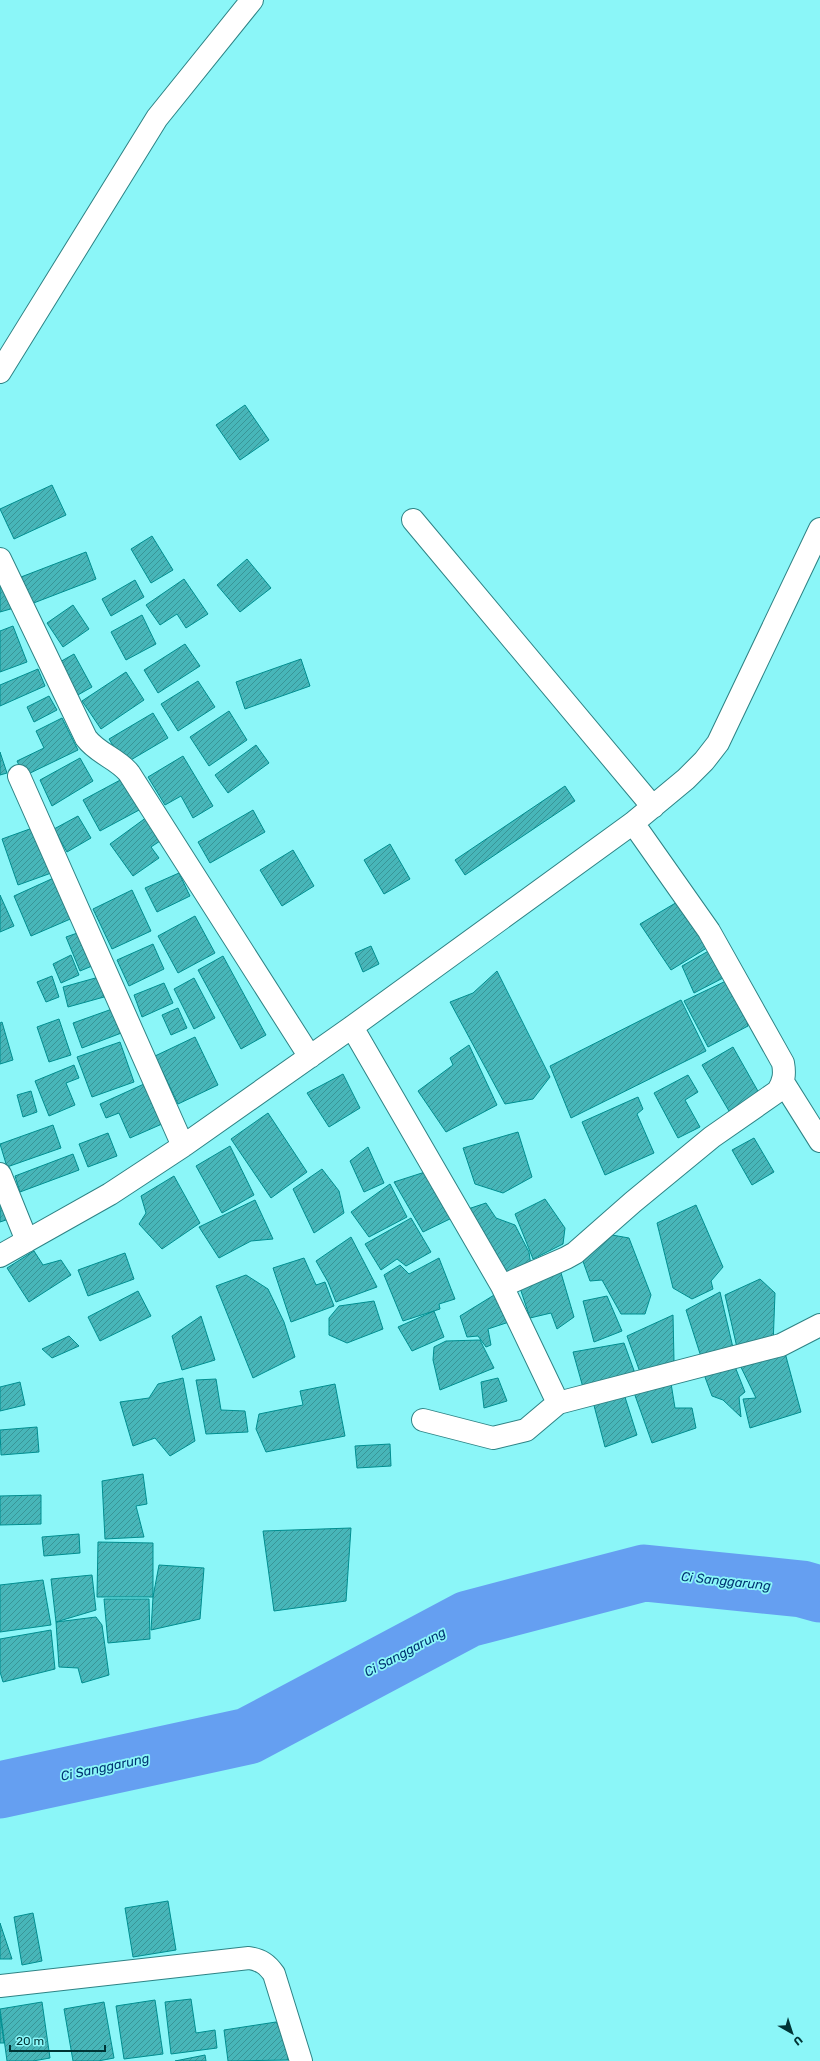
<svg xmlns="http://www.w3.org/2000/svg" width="820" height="2061" viewBox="0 0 820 2061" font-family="Rubik,sans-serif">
  <defs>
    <pattern id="building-hatch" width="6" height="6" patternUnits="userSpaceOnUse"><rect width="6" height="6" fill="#47b6b9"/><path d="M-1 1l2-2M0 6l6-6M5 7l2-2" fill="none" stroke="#399597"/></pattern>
  </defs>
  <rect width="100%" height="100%" fill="#8bf6f8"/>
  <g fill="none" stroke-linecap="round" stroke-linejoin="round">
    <path stroke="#659ff1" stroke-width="57" d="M0,1790L248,1736L468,1619L644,1573L802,1589L820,1594"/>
  </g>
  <path fill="url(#building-hatch)" stroke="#008e90" d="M245,405L269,440L240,460L216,425Z
    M52,485L66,515L14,539L0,509Z
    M152,536L173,570L151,583L131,549Z
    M86,552L96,579L31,604L21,577Z
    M247,559L271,588L240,612L217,585Z
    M0,567L14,608L0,612Z
    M184,579L208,614L186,628L177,614L160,625L146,605Z
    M135,580L144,597L111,616L102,599Z
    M73,605L89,629L63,647L47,623Z
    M142,615L156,644L126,660L111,632Z
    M13,626L27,662L0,672V631Z
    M185,644L200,666L158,693L144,670Z
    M74,654L92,687L76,696L58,663Z
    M301,659L310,686L245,709L236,682Z
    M38,669L45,686L0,706V685Z
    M126,672L144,700L101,729L82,701Z
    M198,681L215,707L178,731L161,704Z
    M49,696L57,710L34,722L27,707Z
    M229,711L247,740L209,766L190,737Z
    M153,713L168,738L124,764L109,739Z
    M62,718L78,750L24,776L17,761L44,748L36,731Z
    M256,745L269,763L228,793L215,775Z
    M0,752L7,773L0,775Z
    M183,756L213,806L193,818L181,796L165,805L148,777Z
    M80,758L93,781L52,806L40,780Z
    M124,778L141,809L100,831L83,800Z
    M565,786L575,801L465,875L455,860Z
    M253,810L265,832L210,863L198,842Z
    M78,816L91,838L67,852L54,829Z
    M147,817L163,839L151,847L159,858L133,876L110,844Z
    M38,826L54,872L18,885L2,839Z
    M390,844L410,879L384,894L364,860Z
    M293,850L314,886L282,906L260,870Z
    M179,873L190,896L157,912L145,888Z
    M58,876L75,917L31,936L14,896Z
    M132,890L151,931L112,949L93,909Z
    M0,895L14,926L0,932Z
    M684,898L710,946L671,970L640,924Z
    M195,916L215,953L178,973L158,936Z
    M83,931L97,964L80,971L66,937Z
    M153,944L164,969L129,986L117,960Z
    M371,946L379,964L363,972L355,953Z
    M712,949L723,978L694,993L682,966Z
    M71,955L79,975L61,983L53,964Z
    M223,956L266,1035L241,1049L198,970Z
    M497,971L550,1077L533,1099L505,1104L450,1002L473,993Z
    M52,976L59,997L46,1002L37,982Z
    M99,977L104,997L68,1007L63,987Z
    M194,978L215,1018L194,1029L174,989Z
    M728,980L742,997L748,1026L708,1047L684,1001Z
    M164,983L173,1003L142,1017L134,995Z
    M681,1000L706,1051L571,1118L550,1066Z
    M115,1008L124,1032L82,1048L73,1023Z
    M178,1008L187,1028L171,1035L162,1015Z
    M59,1019L71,1055L49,1062L37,1027Z
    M2,1022L13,1060L0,1064V1023Z
    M195,1037L218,1085L178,1104L155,1056Z
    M120,1042L134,1082L92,1097L77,1057Z
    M469,1045L497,1105L446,1132L418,1091L453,1065L450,1058Z
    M733,1047L759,1093L729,1111L702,1065Z
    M74,1065L79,1078L66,1083L75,1105L49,1116L35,1081Z
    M343,1074L360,1108L329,1127L307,1093Z
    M688,1075L698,1092L685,1100L700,1127L678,1138L654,1093Z
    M144,1084L162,1124L130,1138L119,1113L106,1118L100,1104Z
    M31,1091L37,1112L23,1117L17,1095Z
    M638,1097L643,1109L637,1114L654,1153L605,1175L582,1122Z
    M268,1113L307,1172L271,1198L231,1139Z
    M53,1125L61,1148L7,1167L0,1144Z
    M518,1132L532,1177L503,1193L475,1184L463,1148Z
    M108,1133L117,1156L88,1167L79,1144Z
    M754,1138L774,1172L752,1185L732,1150Z
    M230,1146L254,1195L222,1213L196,1166Z
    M368,1147L384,1183L364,1192L350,1161Z
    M73,1154L79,1170L20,1192L15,1176Z
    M322,1169L339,1191L344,1213L314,1233L293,1189Z
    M425,1172L456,1216L423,1232L394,1182Z
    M174,1176L200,1223L162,1249L139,1224L146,1213L141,1196Z
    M390,1184L407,1217L369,1237L351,1212Z
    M0,1190L9,1219L0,1222Z
    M545,1199L565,1228L563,1244L533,1259L515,1214Z
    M255,1200L273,1239L251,1241L219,1258L199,1227Z
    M486,1203L496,1218L515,1225L529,1252L531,1266L502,1278L465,1210Z
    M696,1205L723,1267L711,1281L713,1289L692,1299L673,1288L657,1223Z
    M411,1218L431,1252L406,1266L397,1259L381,1270L365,1244Z
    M612,1235L629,1238L651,1295L645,1314H621L602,1280L590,1281L580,1253Z
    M351,1237L377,1287L336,1302L328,1282L316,1261Z
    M34,1251L43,1265L61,1260L71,1275L29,1302L7,1268Z
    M125,1253L134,1279L88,1296L78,1270Z
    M304,1258L316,1285L325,1282L334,1306L291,1322L273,1268Z
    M439,1258L455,1299L439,1304L440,1309L403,1321L384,1275L400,1265L409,1274Z
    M559,1266L574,1317L557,1329L551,1313L530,1318L518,1282Z
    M246,1275L268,1289L284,1322L295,1357L253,1378L216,1286Z
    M760,1279L775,1293L773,1346L738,1352L725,1295Z
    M138,1291L151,1316L100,1341L88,1317Z
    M499,1292L509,1322L488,1329L491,1345L486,1347L478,1336L467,1337L460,1316Z
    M720,1292L734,1352L703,1363L686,1310Z
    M607,1296L622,1331L594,1342L583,1301Z
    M374,1301L383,1329L347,1343L329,1335V1318L339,1306Z
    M434,1311L444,1337L412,1351L398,1327Z
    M673,1315L674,1361L641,1375L627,1336Z
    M201,1316L215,1360L182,1370L172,1336Z
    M69,1336L79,1346L52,1358L42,1349Z
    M480,1340L494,1368L440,1390L433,1360L434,1347L446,1341Z
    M624,1343L636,1376L584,1391L573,1352Z
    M784,1349L801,1412L750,1428L743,1399L756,1398L736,1357Z
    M732,1359L745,1392L739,1397L741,1417L723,1400L712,1396L702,1369Z
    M670,1377L675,1408H692L696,1428L652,1443L632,1387Z
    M183,1378L195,1441L170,1456L155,1438L133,1446L120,1402L149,1398L158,1384Z
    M498,1378L507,1401L484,1408L481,1382Z
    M216,1379L221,1410L245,1411L248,1432L206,1434L196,1380Z
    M20,1382L25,1405L0,1411V1387Z
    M335,1384L345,1436L266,1452L256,1429L259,1414L303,1405L300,1391Z
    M624,1394L637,1435L605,1447L592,1398Z
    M37,1427L39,1452L1,1455L0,1430Z
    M390,1444L391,1466L357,1468L355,1446Z
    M143,1474L147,1504L136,1506L144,1537L105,1539L102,1481Z
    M41,1495V1524L0,1525V1496Z
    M351,1528L346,1601L274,1611L263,1531Z
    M79,1534L80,1553L44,1556L42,1537Z
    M98,1542L153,1543V1597H97Z
    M159,1565L204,1568L200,1619L151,1630L153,1597Z
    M92,1575L96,1610L56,1622L51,1579Z
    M43,1580L51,1625L0,1632V1585Z
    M104,1599H149L150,1639L108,1643Z
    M96,1617L102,1625L109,1675L82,1683L78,1668L59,1667L56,1622Z
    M51,1630L55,1669L3,1682L0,1672V1639Z
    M168,1901L176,1950L133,1957L125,1908Z
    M33,1913L42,1961L22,1965L14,1917Z
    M0,1923L12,1959H0Z
    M191,1999L196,2033L215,2030L217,2048L171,2054L165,2002Z
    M155,2000L163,2054L124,2059L116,2006Z
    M42,2002L50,2058L33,2061H7L0,2009Z
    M104,2002L114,2058L98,2061H73L64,2009Z
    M0,2014L4,2043H0Z
    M276,2022L286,2038L288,2060L228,2061L224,2030Z
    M205,2055L206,2061H175Z"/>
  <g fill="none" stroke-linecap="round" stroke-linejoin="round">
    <defs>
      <path id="street" d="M0,372L157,118L252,0
        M413,520L653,807
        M0,559L86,738C98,754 117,758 129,773L310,1057
        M19,776L183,1146
        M352,1027L502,1286L558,1403
        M783,1082L820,1141
        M0,1174L27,1241
        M0,1256L110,1194L183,1146L352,1027L633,823L686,779L704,761L718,743L820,529
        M502,1286L566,1258L575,1253L633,1202L712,1137L778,1091C784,1081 785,1074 783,1063L709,931L633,823
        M423,1420L493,1438L526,1430L558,1403L781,1345L820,1325
        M0,1986L249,1958C261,1960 267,1964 274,1974L301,2061"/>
    </defs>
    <use href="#street" stroke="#2e8385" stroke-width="24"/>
    <use href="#street" stroke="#fff" stroke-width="22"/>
  </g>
  <g text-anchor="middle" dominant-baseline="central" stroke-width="3.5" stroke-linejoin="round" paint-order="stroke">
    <g font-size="13" font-style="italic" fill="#013473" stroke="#8bf6f8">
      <text transform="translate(726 1581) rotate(6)">Ci Sanggarung</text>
      <text transform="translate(405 1652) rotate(-28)">Ci Sanggarung</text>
      <text transform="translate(105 1767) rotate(-12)">Ci Sanggarung</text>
    </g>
  </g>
  <g transform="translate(792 2033) rotate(141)" stroke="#8bf6f8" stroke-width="3" paint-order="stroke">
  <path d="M0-3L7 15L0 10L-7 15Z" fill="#003435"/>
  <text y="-6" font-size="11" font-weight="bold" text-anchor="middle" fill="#003435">U</text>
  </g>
  <path d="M10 2045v6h95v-6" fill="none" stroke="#003435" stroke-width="2"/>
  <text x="16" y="2045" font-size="12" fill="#003435" stroke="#8bf6f8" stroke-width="3" paint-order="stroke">20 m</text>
</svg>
